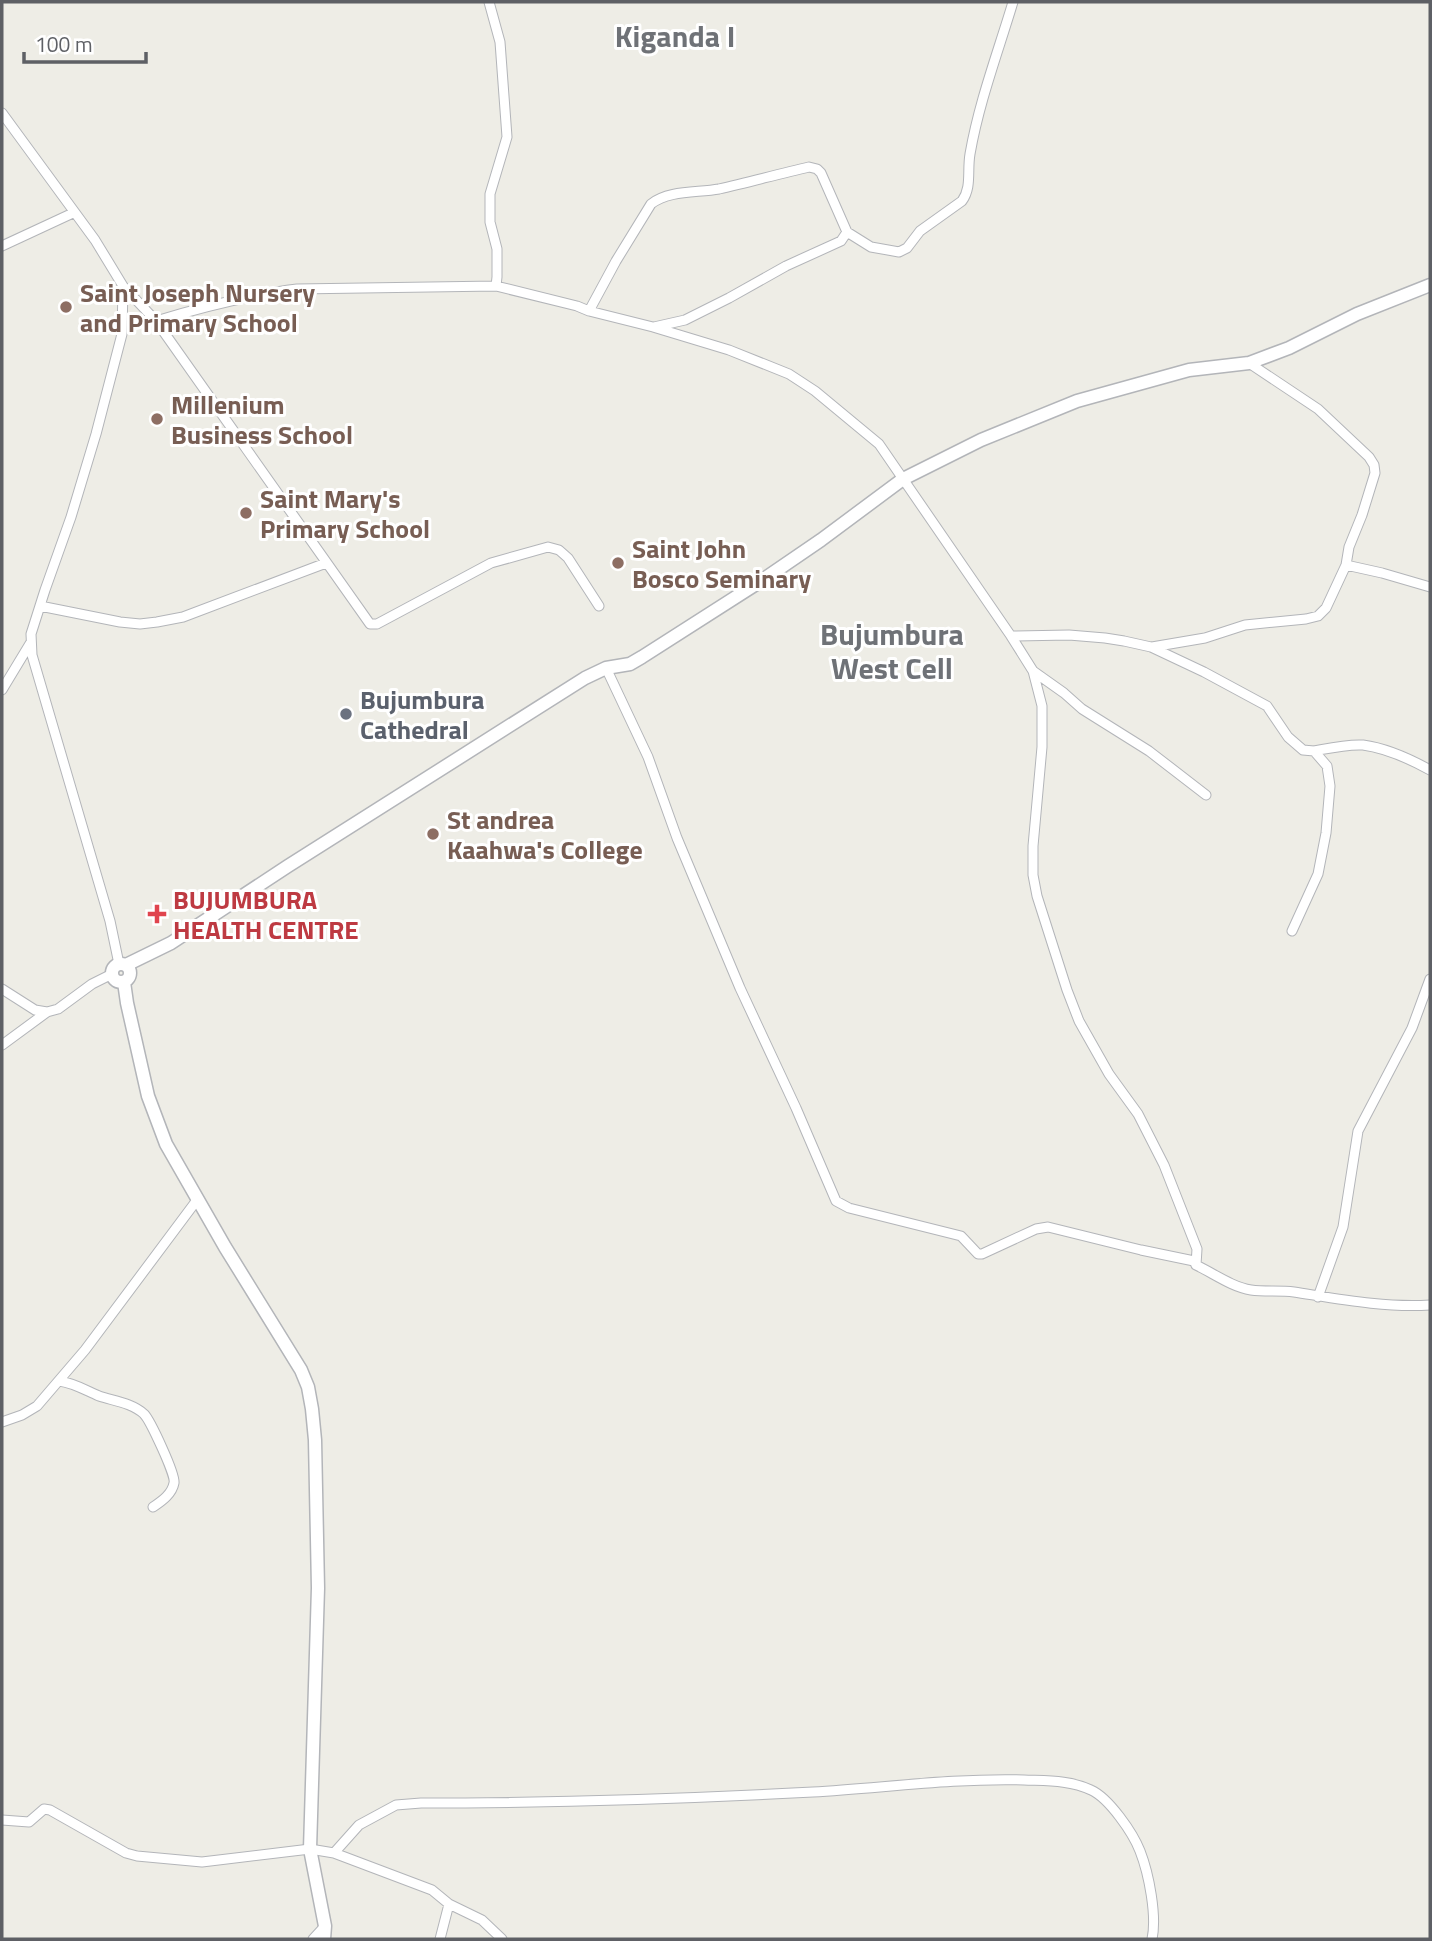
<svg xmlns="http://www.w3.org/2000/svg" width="1432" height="1941" viewBox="0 0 1432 1941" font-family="'Titillium Web',sans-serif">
  <rect width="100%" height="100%" fill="#eeede6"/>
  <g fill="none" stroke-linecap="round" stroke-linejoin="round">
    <defs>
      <path id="minor" d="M489,2L500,42L507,137L490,194V222L497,249V277L496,286
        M2,113L95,240L123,286L122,334L96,434L71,517L45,590L31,634L32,655L110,921L119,964
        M847,232L871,247L899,252L907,248L920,231L962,201C972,187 967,171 970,154C979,102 998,52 1013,2
        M2,246L73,213
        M123,286L156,321L370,624H377L491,563L548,547L559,550L568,558L599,606
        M589,311L616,261L651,204C669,190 697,193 719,189C749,182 779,174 809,167L817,169L821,173L847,232L841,241L786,266L729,298L685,320L654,327
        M156,321C203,307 249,295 297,289L496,286L577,306L589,311L653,327L729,350L789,374L815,391L879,444L1011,636L1033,671L1042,706V747L1033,846V875L1037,896L1067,990L1079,1021L1109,1074L1138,1114L1164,1165L1197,1249L1196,1265C1213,1273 1232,1287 1251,1290C1265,1292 1280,1290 1294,1292C1339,1299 1385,1308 1430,1305
        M1346,565L1382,573L1430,587
        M40,606L120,622L140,624L157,622L183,617L326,563
        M1011,636L1069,635L1105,638L1124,641L1151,647L1204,672L1267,706L1288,737L1303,750L1314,751L1327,766L1330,786L1326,833L1318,874L1292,931
        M1152,647L1205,638L1245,625L1306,619L1318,616L1326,608L1346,565L1349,547L1362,515L1375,473L1374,465L1369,457L1318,409L1249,363
        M606,668L648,757L677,838L740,988L796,1108L836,1201L849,1208L961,1236L978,1254H982L1036,1229L1048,1227L1141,1250L1194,1261L1196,1265
        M1033,671L1064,693L1082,709L1149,751L1206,795
        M2,690L31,642
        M1314,751C1330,748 1347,744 1363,745C1386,748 1410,759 1430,770
        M2,989L35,1010L47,1012L58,1009L92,984L112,974
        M2,1045L47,1012
        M1318,1297L1343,1227L1358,1131L1412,1028L1430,979
        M59,1381C74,1383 85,1390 99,1396C114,1401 132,1403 144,1414C150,1420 176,1475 174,1483C172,1494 162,1501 153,1507
        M2,1422L22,1415L37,1406L85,1350L197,1200
        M2,1820L29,1822L44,1809L50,1810L126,1853L137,1856L202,1862L310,1849L334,1853L359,1825L396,1805L421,1803C552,1803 682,1799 813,1792C883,1788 953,1778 1024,1780C1047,1781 1070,1780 1091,1790C1109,1798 1133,1833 1140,1851C1149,1874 1157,1916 1152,1939
        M334,1853L432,1890L449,1904L482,1920L502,1939
        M313,1939L325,1926
        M440,1939L449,1904"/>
      <path id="tertiary" d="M112 973a9 9 0 1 1 18 0a9 9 0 1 1-18 0Z
        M126,965L171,943L288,866L585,678L606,668L630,664L642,657L764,579L821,540L903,479L981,440L1077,401L1189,370L1249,363L1289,348L1357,314L1430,285
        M124,982L127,1003L148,1096L166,1144L225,1247L301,1370L308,1387L312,1409L315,1440L318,1588L310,1849L325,1926L324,1939"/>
    </defs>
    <use href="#minor" stroke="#b3b5b9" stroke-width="11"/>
    <use href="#tertiary" stroke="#b3b5b9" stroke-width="15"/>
    <use href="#minor" stroke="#fff" stroke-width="9"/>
    <use href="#tertiary" stroke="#fff" stroke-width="12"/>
  </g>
  <g fill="#8d6e63" stroke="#fff" stroke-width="2.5">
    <circle cx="66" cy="307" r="7"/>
    <circle cx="157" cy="419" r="7"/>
    <circle cx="246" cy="513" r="7"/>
    <circle cx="618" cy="563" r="7"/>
    <circle cx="433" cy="834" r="7"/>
  </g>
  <circle fill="#6b7280" stroke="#fff" stroke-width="2.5" cx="346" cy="714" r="7"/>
  <path fill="#e0444e" stroke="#fff" stroke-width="2.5" d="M153.5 903.5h7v7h7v7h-7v7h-7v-7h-7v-7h7z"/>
  <g text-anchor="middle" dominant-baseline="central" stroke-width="6" stroke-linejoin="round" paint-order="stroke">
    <g font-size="26" font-weight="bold" fill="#785e54" stroke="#fff" text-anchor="start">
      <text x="80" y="292">Saint Joseph Nursery<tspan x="80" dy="30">and Primary School</tspan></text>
      <text x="171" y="404">Millenium<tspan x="171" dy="30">Business School</tspan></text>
      <text x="260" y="498">Saint Mary's<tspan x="260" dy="30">Primary School</tspan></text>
      <text x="632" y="548">Saint John<tspan x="632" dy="30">Bosco Seminary</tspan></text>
      <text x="447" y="819">St andrea<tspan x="447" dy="30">Kaahwa's College</tspan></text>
    </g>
    <g font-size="26" font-weight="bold" fill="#5b616d" stroke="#fff" text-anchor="start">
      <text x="360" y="699">Bujumbura<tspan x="360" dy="30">Cathedral</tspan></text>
    </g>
    <g font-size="26" font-weight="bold" fill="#be3a42" stroke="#fff" text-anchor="start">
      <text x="173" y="899">BUJUMBURA<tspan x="173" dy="30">HEALTH CENTRE</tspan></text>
    </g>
    <g font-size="30" font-weight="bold" fill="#6f7277" stroke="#fff">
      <text x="675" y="36">Kiganda I</text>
      <text x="892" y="634">Bujumbura<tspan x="892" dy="34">West Cell</tspan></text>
    </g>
  </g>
  <rect width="1432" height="1941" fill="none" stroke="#5e6065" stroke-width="7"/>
  <path d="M24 52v10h122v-10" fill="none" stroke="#5e6065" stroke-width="3.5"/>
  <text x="35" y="52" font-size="21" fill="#5e6065" stroke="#ffffff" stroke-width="5" paint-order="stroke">100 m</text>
</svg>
